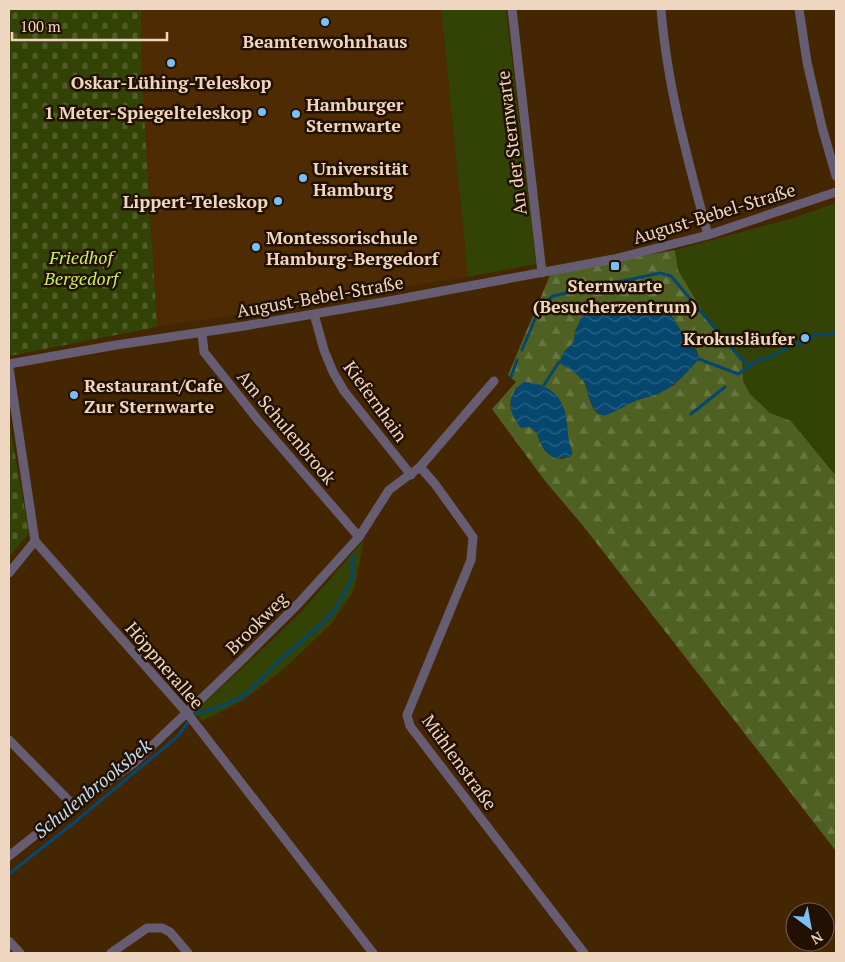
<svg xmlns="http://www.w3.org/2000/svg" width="845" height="962" viewBox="0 0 845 962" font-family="'PT Serif',serif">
  <defs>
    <pattern id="forest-firs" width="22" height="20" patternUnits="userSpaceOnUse" patternTransform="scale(1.25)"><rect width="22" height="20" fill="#4e6122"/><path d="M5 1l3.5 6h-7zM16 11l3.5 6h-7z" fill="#687740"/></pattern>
    <pattern id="cemetery-stones" width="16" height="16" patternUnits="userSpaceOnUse" patternTransform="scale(1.25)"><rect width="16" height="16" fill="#334306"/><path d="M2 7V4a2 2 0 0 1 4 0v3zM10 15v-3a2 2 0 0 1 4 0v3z" fill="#515d28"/></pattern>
    <pattern id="water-waves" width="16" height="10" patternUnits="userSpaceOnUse" patternTransform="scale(1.25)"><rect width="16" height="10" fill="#064770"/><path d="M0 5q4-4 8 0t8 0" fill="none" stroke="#2b6183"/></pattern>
  </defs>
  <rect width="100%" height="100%" fill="#442603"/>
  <path fill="#4e2b02" d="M141,9H441L468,277L314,301L221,317L157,327L142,79Z"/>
  <path fill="#334306" d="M441,9H506L536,264L468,277Z
    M836,203V476L791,421L770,413L750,394L743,381L742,362L709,322L678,270L675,250L793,218Z
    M364,540L354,590L332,623L286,667L245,699L202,721L194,712L248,663L303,610Z"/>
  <path fill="url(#forest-firs)" fill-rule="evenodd" d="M675,250L678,270L709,322L742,362L743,381L750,394L770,413L791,421L836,476V851L584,527L545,481L492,409L516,382L508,375L551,273ZM669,313L686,338L697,351L699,359L674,385L658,394L637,400L618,409L609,414H598L593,408L589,398L585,383L574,371L560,363L564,352L574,342L575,331ZM517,387L567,423L568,440L572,452L571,456L562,459L554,458L540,443L537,433L510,407L512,396Z"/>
  <path fill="url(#cemetery-stones)" d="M9,9H141L142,79L157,327L9,356Z
    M9,421L29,533L9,557Z"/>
  <path fill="url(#water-waves)" d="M626,303C639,304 659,304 669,313C675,319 679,329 684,336C691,345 696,348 699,359C686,373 675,387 657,394C650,397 642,398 635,401C624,406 614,413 603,416C594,412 590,402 588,394C587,390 586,385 584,382C578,373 568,369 559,362L564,352L574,342L575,331L582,316L590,311Z
    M524,382C544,383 560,392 565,412C567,420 567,429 568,436C569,443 573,449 571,456C556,461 548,458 541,444C539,440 539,435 536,432C535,430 532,429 530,427L521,428C508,412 505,395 524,382Z"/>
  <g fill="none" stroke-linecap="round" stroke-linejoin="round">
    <path stroke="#064770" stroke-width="3" d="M522,350L540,307L553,296L660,273L671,276L741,359L750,366L756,361L768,358L791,346L808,341L814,335L822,334L827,335L832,334L836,330
      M699,359L738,374L750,366
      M511,377L517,360
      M544,385L559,362
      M691,414L725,387
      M195,715L196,713L217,708L243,697L280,660L320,625L333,612L344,594L352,578V556
      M9,874L76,821L178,736L189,721"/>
    <path stroke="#665d73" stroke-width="9" d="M512,9L542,273
      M661,9C667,86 688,161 708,235
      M799,9L807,62L822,127L836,176
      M314,314L324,350L333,372L344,391L411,475
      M202,333L204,352L258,420L359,537
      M9,364L116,345L244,326L389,301L614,259L708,235L836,192
      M9,368L35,541L187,713L373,953
      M420,467L435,484L473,537L471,560L407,715L410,726L584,953
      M9,573L35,541
      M9,740L74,806
      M9,856L62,814L134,763L244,658L298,604L359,537L389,490L420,467L494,381
      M9,941L20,953
      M111,953L147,928H162L170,932L188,953"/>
  </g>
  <g fill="#79bff8" stroke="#221102" stroke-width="2">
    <circle cx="325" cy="22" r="5"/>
    <circle cx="171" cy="63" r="5"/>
    <circle cx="262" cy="112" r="5"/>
    <circle cx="296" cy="114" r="5"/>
    <circle cx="303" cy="178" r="5"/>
    <circle cx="278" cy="201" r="5"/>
    <circle cx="256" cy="247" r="5"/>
    <rect x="610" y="261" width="10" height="10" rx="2.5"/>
    <circle cx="805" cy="338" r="5"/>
    <circle cx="74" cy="395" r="5"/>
  </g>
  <g text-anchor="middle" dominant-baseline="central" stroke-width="5" stroke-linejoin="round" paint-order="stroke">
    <g font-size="18" font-weight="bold" fill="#eed6c0" stroke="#221102" text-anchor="start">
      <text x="325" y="41" text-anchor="middle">Beamtenwohnhaus</text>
      <text x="171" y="82" text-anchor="middle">Oskar-Lühing-Teleskop</text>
      <text x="306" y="104">Hamburger<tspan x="306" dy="21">Sternwarte</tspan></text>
      <text x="252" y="112" text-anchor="end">1 Meter-Spiegelteleskop</text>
      <text x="313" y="168">Universität<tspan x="313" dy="21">Hamburg</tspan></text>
      <text x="268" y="201" text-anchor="end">Lippert-Teleskop</text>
      <text x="266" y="237">Montessorischule<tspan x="266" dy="21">Hamburg-Bergedorf</tspan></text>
      <text x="615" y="285" text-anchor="middle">Sternwarte<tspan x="615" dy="21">(Besucherzentrum)</tspan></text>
      <text x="795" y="338" text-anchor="end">Krokusläufer</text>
      <text x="84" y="385">Restaurant/Cafe<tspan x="84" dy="21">Zur Sternwarte</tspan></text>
    </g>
    <g font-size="18" fill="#eed6c0" stroke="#221102">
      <text transform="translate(511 143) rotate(-97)">An der Sternwarte</text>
      <text transform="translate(714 213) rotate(-17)">August-Bebel-Straße</text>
      <text transform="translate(320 296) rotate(-10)">August-Bebel-Straße</text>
      <text transform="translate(376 401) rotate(54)">Kiefernhain</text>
      <text transform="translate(287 427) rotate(50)">Am Schulenbrook</text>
      <text transform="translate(256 623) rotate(-45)">Brookweg</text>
      <text transform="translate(165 665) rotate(49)">Höppnerallee</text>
      <text transform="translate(460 762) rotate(54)">Mühlenstraße</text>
    </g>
    <g font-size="18" font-style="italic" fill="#c6f35c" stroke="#221102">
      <text x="81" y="257">Friedhof<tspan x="81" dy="21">Bergedorf</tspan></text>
    </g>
    <g font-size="19" font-style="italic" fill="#c3daee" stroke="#221102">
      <text transform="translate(92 788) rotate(-39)">Schulenbrooksbek</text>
    </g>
  </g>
  <rect width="845" height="962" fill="none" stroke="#eed6c0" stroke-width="20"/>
  <g transform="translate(810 927) rotate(148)"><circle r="24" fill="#221102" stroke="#74604e"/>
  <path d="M0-4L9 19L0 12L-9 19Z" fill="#79bff8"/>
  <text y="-8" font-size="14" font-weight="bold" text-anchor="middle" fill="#eed6c0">N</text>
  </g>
  <path d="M12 32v8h155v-8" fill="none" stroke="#eed6c0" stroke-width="2.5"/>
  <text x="20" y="32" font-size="15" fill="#eed6c0" stroke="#221102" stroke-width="4" paint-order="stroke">100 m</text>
</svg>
